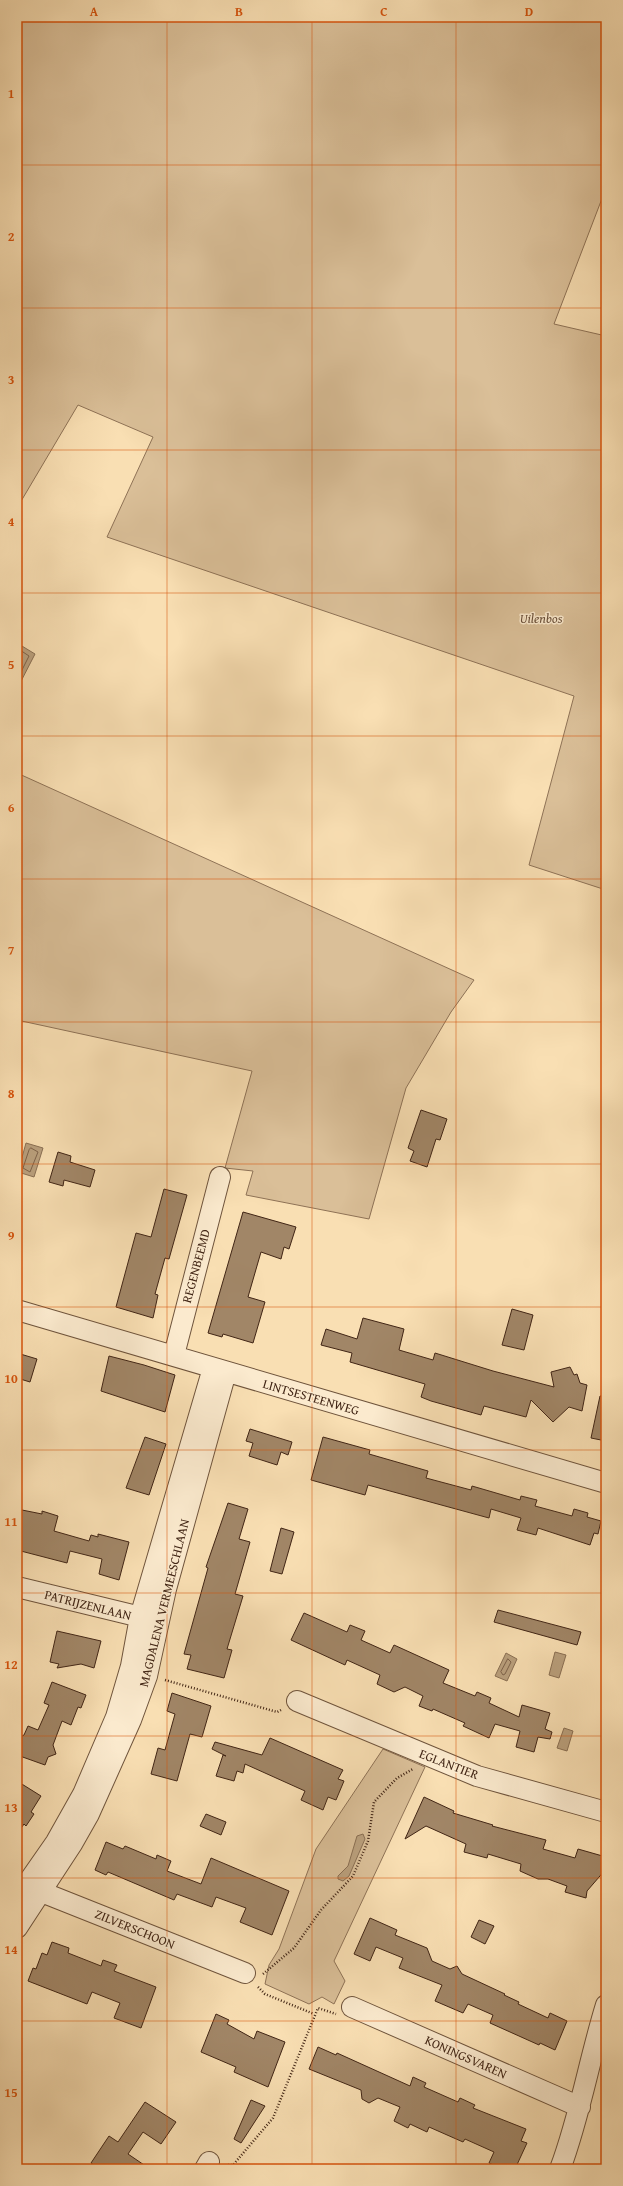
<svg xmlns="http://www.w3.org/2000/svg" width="623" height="2186" viewBox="0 0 623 2186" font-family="'Gentium Book Plus',serif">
  <rect width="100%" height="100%" fill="#f9dfb3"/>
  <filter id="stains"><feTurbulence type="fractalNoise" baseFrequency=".005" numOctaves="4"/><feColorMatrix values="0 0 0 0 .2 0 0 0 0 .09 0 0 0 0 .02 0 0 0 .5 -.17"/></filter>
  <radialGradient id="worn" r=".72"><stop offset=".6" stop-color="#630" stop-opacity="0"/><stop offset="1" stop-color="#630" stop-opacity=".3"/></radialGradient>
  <path fill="#dabf98" stroke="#8e7256" d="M17,17H606V188L554,324L606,336V890L529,865L574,696L107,537L153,437L78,405L17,508Z
    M17,773L474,980L451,1012L406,1088L369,1219L246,1195L253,1171L225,1168L252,1071L17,1020Z
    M383,1749L425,1767L334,1961L345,1981L334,2004L322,1997L309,2004L265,1984L269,1965L279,1949L316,1849Z"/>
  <path fill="#baa07d" stroke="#8a6f53" d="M17,643L35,654L17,689Z
    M26,1143L43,1148L34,1177L18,1172Z
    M555,1652L566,1655L559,1678L549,1675Z
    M506,1653L517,1659L507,1681L495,1676Z
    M564,1728L573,1731L567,1751L557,1748Z
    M363,1834L365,1839L349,1876L343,1881L338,1879V1876L348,1866L357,1836Z"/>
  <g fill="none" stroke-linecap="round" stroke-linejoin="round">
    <path stroke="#7e6249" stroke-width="1" d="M17,648L29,656L17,680
      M31,1148L38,1152L30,1172L23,1168L29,1150Z
      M508,1659L511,1662L505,1674L503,1675L501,1672Z"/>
  </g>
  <path fill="#a18667" stroke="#412515" d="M421,1110L447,1119L440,1140L436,1139L427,1167L410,1161L414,1151L408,1148Z
    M58,1152L71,1156L70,1162L95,1170L90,1187L64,1180L63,1186L49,1182Z
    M164,1189L187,1195L169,1259L165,1258L155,1294L158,1295L153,1318L116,1307L136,1233L151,1237Z
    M243,1212L296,1227L289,1249L284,1247L281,1259L261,1252L248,1297L265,1302L253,1343L223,1334L222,1337L208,1333Z
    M512,1309L533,1315L524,1350L502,1345Z
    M363,1318L404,1329L399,1350L433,1360L435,1353L493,1371L554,1387L551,1372L570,1367L574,1375L577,1374L580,1383L587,1385L582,1411L569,1407L553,1422L531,1400L526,1417L484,1406L481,1415L431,1401L421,1397L425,1384L350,1362L352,1353L321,1345L326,1329L357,1339Z
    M17,1353L37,1359L30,1382L17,1378Z
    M109,1356L144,1365L175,1375L165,1412L101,1391Z
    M600,1396H606V1441L591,1438Z
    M250,1429L292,1442L288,1455L281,1452L277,1465L249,1456L253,1443L246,1441Z
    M145,1437L166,1444L149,1495L126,1488Z
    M323,1437L370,1450L369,1454L428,1471L426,1478L471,1490L472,1486L520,1500L521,1496L537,1500L535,1506L572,1516L574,1509L588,1513L587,1517L601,1521L598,1534L594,1533L590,1545L538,1528L536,1535L517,1530L521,1518L491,1509L489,1518L368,1485L365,1495L311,1480Z
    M228,1503L248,1509L239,1539L250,1542L235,1594L243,1596L227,1649L232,1650L224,1678L187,1669L191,1655L184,1654L208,1568L206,1567Z
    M17,1509L42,1514V1511L58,1516L54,1531L89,1541L91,1535L98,1537V1534L129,1542L119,1580L99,1574L102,1559L70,1551L67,1563L17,1550Z
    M281,1528L294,1532L282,1574L270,1571Z
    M498,1610L581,1632L577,1645L494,1622Z
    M304,1613L347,1632L350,1625L365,1631L361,1640L390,1653L394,1645L449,1670L443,1683L475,1696L477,1692L491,1698L489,1703L519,1717L522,1705L550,1713L545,1729L552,1732L550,1739L538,1737L534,1752L516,1747L520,1731L495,1724L489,1738L463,1726L465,1723L433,1709L432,1711L419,1706L423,1696L405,1687L394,1692L377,1684L380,1675L347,1660L345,1665L291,1640Z
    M57,1631L101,1641L94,1668L81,1664L57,1668L59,1664L50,1662Z
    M52,1682L86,1695L81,1708L78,1707L71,1725L62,1721L53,1745L56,1754L48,1757L45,1765L17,1755L21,1746L17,1739L24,1735L28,1726L38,1730L49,1705L44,1703Z
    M172,1693L211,1706L202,1737L190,1734L177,1781L151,1774L158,1748L165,1750L175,1714L167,1711Z
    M270,1738L343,1770L338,1779L344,1781L336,1800L328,1797L323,1810L301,1800L305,1791L245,1764L243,1773L237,1771L234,1781L216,1776L223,1755L226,1756L212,1749L215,1742L262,1755Z
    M17,1781L41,1796L31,1812L34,1814L26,1826L24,1824L17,1834Z
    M424,1797L454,1811L453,1813L493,1825L492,1826L546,1840L543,1849L575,1858L578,1849L606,1857V1869L587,1891L586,1898L565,1892L567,1886L548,1879H538L520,1871L521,1864L488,1854L487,1858L464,1852L466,1844L426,1826L405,1839Z
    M206,1814L226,1822L221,1835L200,1826Z
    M106,1842L123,1849L125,1846L156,1859L157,1855L171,1861L167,1871L201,1884L211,1858L289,1891L272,1935L240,1922L246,1908L216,1897L212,1907L177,1894L174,1900L108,1872L106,1875L95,1870Z
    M370,1918L397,1930L395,1935L427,1948L432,1961L450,1969L457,1966L462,1974L505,1994L504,1995L519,2002L518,2004L548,2018L550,2013L567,2021L555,2050L540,2043L539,2045L490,2023L493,2015L468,2004L463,2013L435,2001L442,1985L399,1968L403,1958L376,1947L370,1961L354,1954Z
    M479,1920L494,1926L485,1944L471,1937Z
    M52,1942L69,1948L68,1953L101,1966L103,1960L117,1965L114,1971L156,1987L141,2028L114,2018L120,2003L92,1992L87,2004L28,1981L33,1968L36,1969L42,1953L47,1955Z
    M216,2014L229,2020L227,2024L254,2039L257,2031L285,2042L268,2087L234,2072L236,2067L201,2052Z
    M318,2047L336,2055L337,2053L410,2086L413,2077L426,2083L424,2087L458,2102L460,2098L475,2105L473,2108L526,2129L521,2141L527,2143L515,2169H503L489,2163L494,2152L465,2139L463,2142L429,2127L427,2132L410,2124L408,2128L394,2121L400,2107L378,2098L369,2103L362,2099L361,2090L309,2069Z
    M251,2100L265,2106L241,2143L234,2139Z
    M145,2102L176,2122L161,2144L143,2132L128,2154L150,2169H100L91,2163L109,2136L118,2142Z"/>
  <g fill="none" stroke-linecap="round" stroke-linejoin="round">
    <defs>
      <path id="minor" d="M17,1310L606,1483
        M174,1355L220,1177
        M17,1587L153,1620
        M297,1701L477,1776L606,1812
        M29,1887L245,1973
        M17,1898L56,1842L83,1794L116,1717L131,1666L140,1617L213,1368
        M17,1928L72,1844L89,1814L131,1720L147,1676L166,1589L226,1372
        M352,2007L580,2107
        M205,2169L209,2162
        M560,2169C580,2116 589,2060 606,2005"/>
    </defs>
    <use href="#minor" stroke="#6f543c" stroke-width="22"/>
    <path stroke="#412515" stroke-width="2.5" stroke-dasharray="1 2" stroke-linecap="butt" d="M165,1680L277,1712L281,1710
      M263,1974L294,1948L321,1910L353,1876L368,1841L374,1802L397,1778L413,1769
      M258,1987L265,1994L314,2014
      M228,2165H233L273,2118L318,2008L336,2014"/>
    <use href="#minor" stroke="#fbeace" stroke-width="20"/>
  </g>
  <path fill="none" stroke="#d7540d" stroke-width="1" stroke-opacity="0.55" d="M167,17V2169M312,17V2169M456,17V2169M17,165H606M17,308H606M17,450H606M17,593H606M17,736H606M17,879H606M17,1022H606M17,1164H606M17,1307H606M17,1450H606M17,1593H606M17,1736H606M17,1878H606M17,2021H606"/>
  <g text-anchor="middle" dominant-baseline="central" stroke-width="3" stroke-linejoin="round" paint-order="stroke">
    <g font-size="13" font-style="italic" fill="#674c36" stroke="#fbeace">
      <text x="541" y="618">Uilenbos</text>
    </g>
    <g font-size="13" fill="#412515" stroke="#fbeace">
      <text transform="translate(196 1266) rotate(-75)">REGENBEEMD</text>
      <text transform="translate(311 1397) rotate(16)">LINTSESTEENWEG</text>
      <text transform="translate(164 1603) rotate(-76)">MAGDALENA VERMEESCHLAAN</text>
      <text transform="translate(88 1605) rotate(14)">PATRIJZENLAAN</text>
      <text transform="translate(449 1764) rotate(21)">EGLANTIER</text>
      <text transform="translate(135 1929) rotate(22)">ZILVERSCHOON</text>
      <text transform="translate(466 2057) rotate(24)">KONINGSVAREN</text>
    </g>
  </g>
  <rect width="623" height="2186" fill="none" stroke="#f9dfb3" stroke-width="44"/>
  <rect x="22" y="22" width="579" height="2142" fill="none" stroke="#d7540d" stroke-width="1.5"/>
  <g font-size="13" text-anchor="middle" font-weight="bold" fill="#d7540d">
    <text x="94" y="16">A</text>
    <text x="239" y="16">B</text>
    <text x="384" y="16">C</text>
    <text x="529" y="16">D</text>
    <text x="11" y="98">1</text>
    <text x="11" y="241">2</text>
    <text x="11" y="384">3</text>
    <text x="11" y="526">4</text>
    <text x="11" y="669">5</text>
    <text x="11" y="812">6</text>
    <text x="11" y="955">7</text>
    <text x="11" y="1098">8</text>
    <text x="11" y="1240">9</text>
    <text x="11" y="1383">10</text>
    <text x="11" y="1526">11</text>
    <text x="11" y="1669">12</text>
    <text x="11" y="1812">13</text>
    <text x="11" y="1954">14</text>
    <text x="11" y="2097">15</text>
  </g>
  <rect width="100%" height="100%" filter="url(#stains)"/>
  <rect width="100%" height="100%" fill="url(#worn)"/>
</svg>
